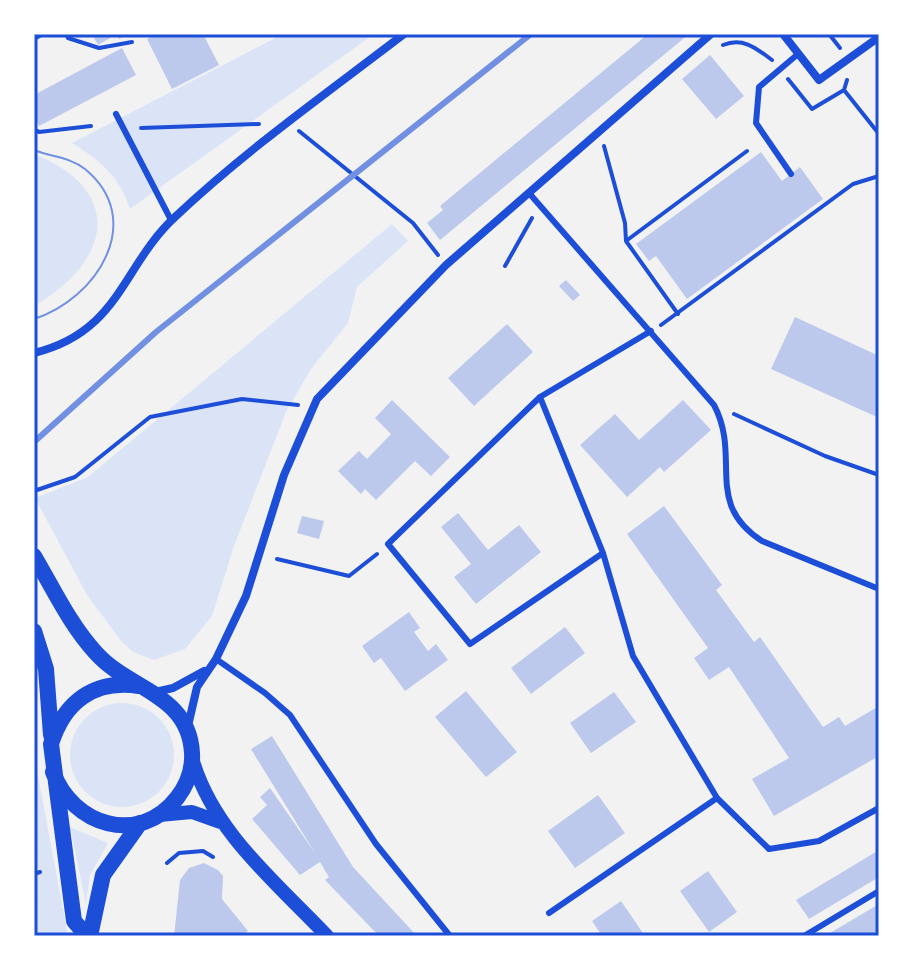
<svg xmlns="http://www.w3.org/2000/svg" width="913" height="970" viewBox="0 0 913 970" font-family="'Source Sans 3',sans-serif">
  <rect width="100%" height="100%" fill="#f2f2f2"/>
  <path fill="#dbe4f7" d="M283,34H374L130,209C119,176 101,161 72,143Z
    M34,154C127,191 110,263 34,306Z
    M392,224L408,241L357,287L348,323L311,369L286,412L234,546L212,616L185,649L154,660L133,652L122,642L87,595L35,498L88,477Z
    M70 755a52 52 0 1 1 104 0a52 52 0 1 1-104 0Z
    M34,754L68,936H34Z
    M70,827L108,843L90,875L86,904Z"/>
  <path fill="#bdc9ec" d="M92,34H128L119,39L117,34L98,45Z
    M157,34H203L219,65L172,89L147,39Z
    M648,34H689L440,240L427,223L443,210L440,206Z
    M122,48L136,75L39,126L34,116V95Z
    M710,55L744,96L716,119L682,79Z
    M761,152L782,181L800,167L823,199L687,299L656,256L649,261L636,244Z
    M566,280L580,295L573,301L559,286Z
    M795,317L879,356V418L771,369Z
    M507,324L533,352L474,406L448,378Z
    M392,400L450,457L431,476L415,461L376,500L365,489L361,494L338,471L359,451L367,459L391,434L375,418Z
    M683,400L711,430L664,472L660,467L627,497L580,445L615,414L639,440Z
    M664,506L722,585L716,590L754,642L760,637L823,727L839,717L845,726L879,706V756L774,816L752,779L789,758L729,667L709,680L694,658L708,648L627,534Z
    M458,513L488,550L519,525L541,552L476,604L454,577L471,564L441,527Z
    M302,516L324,521L319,539L297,533Z
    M409,612L420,628L414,632L428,651L436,644L448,660L405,691L381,658L374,663L362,646Z
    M565,627L585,653L531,694L511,668Z
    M466,691L517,752L486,777L435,717Z
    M614,692L636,722L591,753L570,723Z
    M272,736L353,867L417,936H379L325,880L329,877L320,862L300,875L252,819L267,805L260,797L270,788L315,853L251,749Z
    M598,795L625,833L575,868L548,831Z
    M879,850V877L809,919L796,900Z
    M204,863L218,870L223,876L222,899L248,931L241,936H174L180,880L189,868Z
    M708,871L737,912L709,932L680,891Z
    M621,901L645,936H602L592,921Z
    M879,904V932L871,936H825Z"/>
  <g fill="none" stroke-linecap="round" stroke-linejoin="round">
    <path stroke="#1d4ed8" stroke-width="4" d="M66,34L68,38L99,48L132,42
      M829,34L840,48
      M34,39L43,34
      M723,45C743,37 756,48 772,60
      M788,79L812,109L844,90
      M847,80L844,90L879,134
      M141,128L259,124
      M34,129L39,132L91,126
      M299,131L413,223L438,255
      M604,146L625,223L626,241
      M505,266L532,218
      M678,314L626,241L747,151
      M661,325L853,184L879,176
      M734,414L825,456L879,475
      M34,491L75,477L150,417L242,399L298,405
      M277,559L349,576L377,554
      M167,863L179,853L203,851L213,857
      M34,874L40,872"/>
    <path stroke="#1d4ed8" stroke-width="6" d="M116,114L171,220
      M791,174L756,123L759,87L798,54
      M529,193L714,405C742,458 703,503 762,541L879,589
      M651,331L540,397L603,553L633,656L717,798L769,849L819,841L879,808
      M540,397L388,544L470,644L603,553
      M216,659L265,693L290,715L376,844L450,936
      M549,913L717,798
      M804,936L879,891"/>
    <path stroke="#1d4ed8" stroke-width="8" d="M783,34L819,80L879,37
      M34,353C120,332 122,266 175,217C246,150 327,93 404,34
      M155,692L173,688L204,671
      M188,726L197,687L216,659L246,596L284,475L317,399L446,265L711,34"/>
    <path stroke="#1d4ed8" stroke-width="14" d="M192,758C213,832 276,882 327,936
      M159,815L192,812L220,822"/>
    <path stroke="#1d4ed8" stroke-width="16" d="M34,556C53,588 70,625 96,653C129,690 189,694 192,753C193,769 187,785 177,798C139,847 72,825 53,772
      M34,631L46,669L51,735
      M87,936L74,921L51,744C64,702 94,679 139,686
      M90,936L103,875L140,823"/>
    <path stroke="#7290e2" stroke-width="2" d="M34,150C51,157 70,157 85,169C147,220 97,299 34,319"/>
    <path stroke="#7290e2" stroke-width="6" d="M34,442L156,332L531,34"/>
  </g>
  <rect width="913" height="970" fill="none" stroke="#ffffff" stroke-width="72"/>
  <rect x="36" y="36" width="841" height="898" fill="none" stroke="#1d4ed8" stroke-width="3"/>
</svg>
